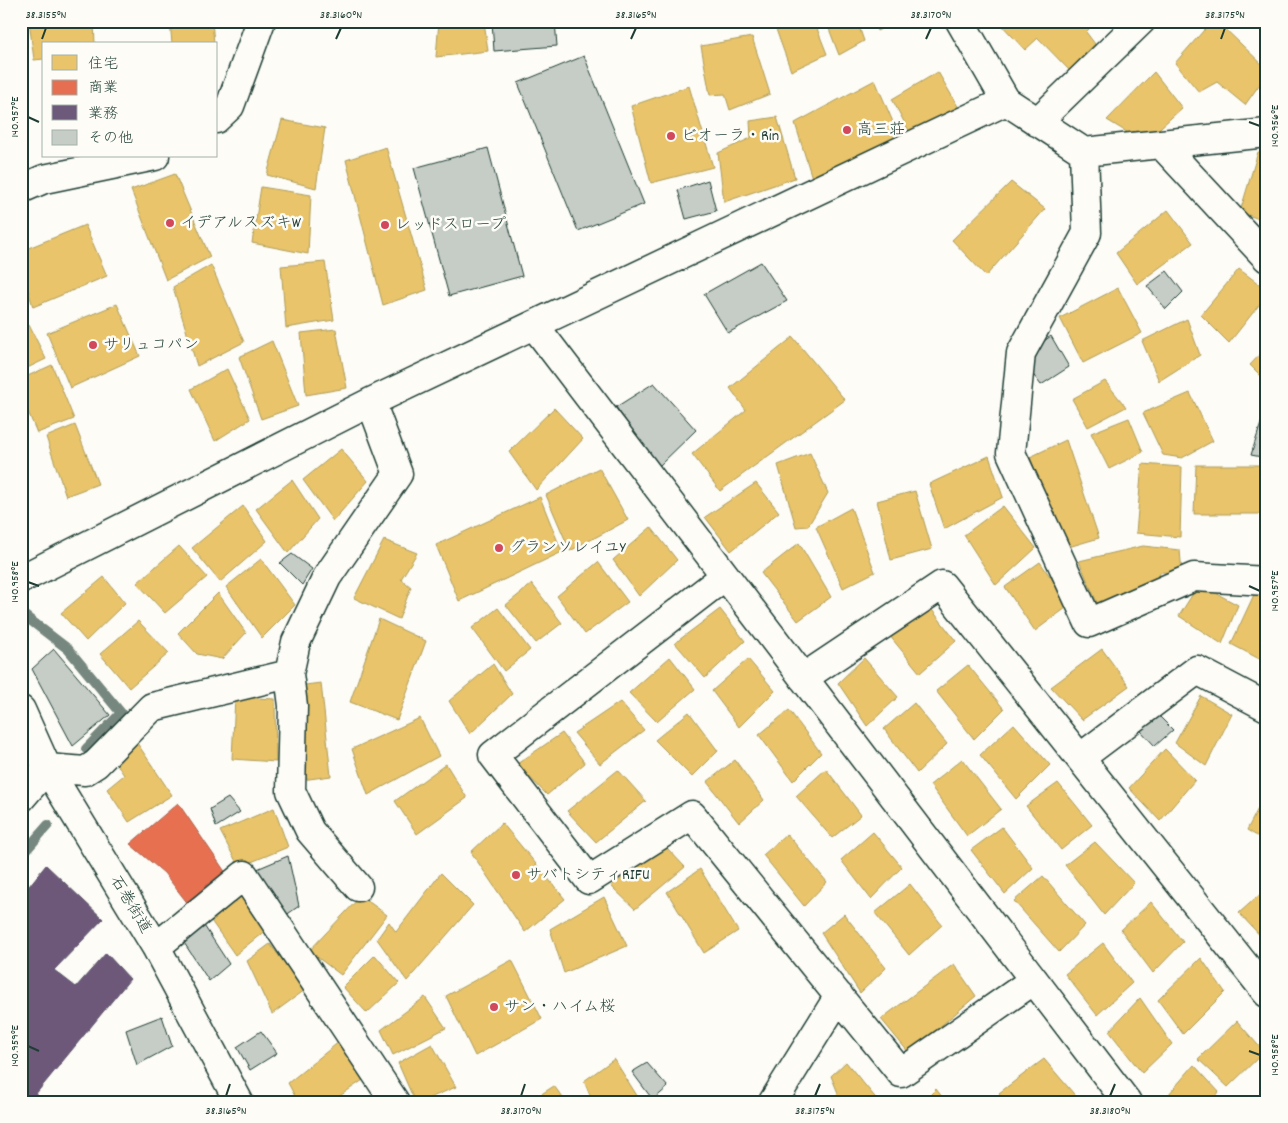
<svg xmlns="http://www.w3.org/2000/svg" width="1288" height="1123" viewBox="0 0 1288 1123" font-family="Dekko,'Klee One',sans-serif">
  <rect width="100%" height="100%" fill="#fdfcf7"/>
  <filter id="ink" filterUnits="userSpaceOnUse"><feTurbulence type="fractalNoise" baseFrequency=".02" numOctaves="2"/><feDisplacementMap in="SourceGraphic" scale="10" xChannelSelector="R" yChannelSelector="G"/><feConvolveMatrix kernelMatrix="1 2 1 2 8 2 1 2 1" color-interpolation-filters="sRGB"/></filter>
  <g filter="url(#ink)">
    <path fill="#e9c46a" stroke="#ac9c5a" d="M29,21H94L95,44H44V59L34,60Z
      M170,21H212L214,43L172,44Z
      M439,21H484L488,51L436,57Z
      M773,21H814L827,54L791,71Z
      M826,21H857L864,41L839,55Z
      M873,21H896L877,31Z
      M1000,21H1097L1086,32L1095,44L1071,72L1038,38L1025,50L999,22Z
      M1212,21H1217L1267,69V74L1245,105L1217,82L1199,92L1175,63Z
      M752,37L770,94L730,110L725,94L710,95L701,46Z
      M938,72L960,110L911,135L892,99Z
      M1154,72L1182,108L1150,137L1130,134L1107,120Z
      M875,80L899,136L812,178L795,123Z
      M689,86L713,167L651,183L631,106Z
      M777,117L795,178L724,202L718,153L751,138L750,121Z
      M282,120L325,128L316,188L267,175Z
      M386,147L427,290L383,305L346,160Z
      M1258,152L1267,154V222L1240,212Z
      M175,174L210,257L166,280L131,190Z
      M1011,182L1045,209L986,276L952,240Z
      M261,187L311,195L308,254L252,243Z
      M1168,210L1193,243L1137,284L1116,253Z
      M85,225L107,276L33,307L21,266V251Z
      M325,262L334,320L286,328L281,266Z
      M211,265L244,342L197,366L173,287Z
      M1239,269L1267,290V295L1229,343L1201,315Z
      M1118,288L1142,333L1083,363L1060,318Z
      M117,304L140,356L70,388L47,333Z
      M1187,319L1200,355L1159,381L1142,341Z
      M29,325L46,359L21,371V329Z
      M336,329L347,388L306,395L301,333Z
      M793,337L845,400L720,491L692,454L746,410L730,388Z
      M272,341L298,406L261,419L239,357Z
      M1267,347V382L1250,365Z
      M52,365L74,419L37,433L21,395V379Z
      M227,369L250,419L215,441L191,389Z
      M1105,381L1126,407L1088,427L1072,399Z
      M1190,393L1213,441L1182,458L1163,455L1143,413Z
      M554,408L583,439L536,490L509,452Z
      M1129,418L1143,452L1109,469L1091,433Z
      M75,425L98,484L66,496L46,437Z
      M1066,440L1099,538L1065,548L1030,457Z
      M341,449L368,481L333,521L303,480Z
      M810,453L828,493L808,526L796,527L778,465Z
      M989,456L1003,497L944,529L929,484Z
      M1142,464L1182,467L1180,537L1136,533Z
      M1196,465H1267V514H1194Z
      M599,468L628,520L570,551L546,495Z
      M292,480L318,519L288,553L256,509Z
      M756,483L779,512L731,551L705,517Z
      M915,491L932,549L891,560L877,501Z
      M540,497L562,552L459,601L436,545Z
      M243,506L267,541L220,582L192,548Z
      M1003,506L1036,548L996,585L964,535Z
      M851,508L875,572L843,588L816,527Z
      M651,527L677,560L639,596L613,560Z
      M384,540L417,553L401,579L411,587L399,619L354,598Z
      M799,543L831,597L798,621L761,573Z
      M179,546L207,577L165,613L137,583Z
      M1143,546L1180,550L1182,573L1160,572L1159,582L1098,605L1079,561Z
      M261,559L295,605L262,638L226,587Z
      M598,562L628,602L585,634L557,596Z
      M1040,562L1070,605L1035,631L1005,587Z
      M104,577L125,603L86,641L61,613Z
      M532,584L562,623L536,643L506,605Z
      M1199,584L1238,605L1222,644L1179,616Z
      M1258,586L1267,591V663L1231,644Z
      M218,593L246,633L222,659L197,654L178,633Z
      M929,606L956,641L920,673L889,635Z
      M498,608L530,650L504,671L472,628Z
      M720,609L745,641L705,678L675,643Z
      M379,619L426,641L397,720L350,702Z
      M138,621L169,653L129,688L100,654Z
      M1102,649L1129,686L1082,720L1051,687Z
      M670,657L695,689L657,722L629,693Z
      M864,658L898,697L867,726L838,683Z
      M748,659L775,691L739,727L712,691Z
      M493,664L512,694L470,734L449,701Z
      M968,665L1004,709L974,739L936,691Z
      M321,683L331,776L302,780L297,686Z
      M1201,696L1232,714L1206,766L1175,743Z
      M235,697L275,699L276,762L232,759Z
      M620,702L644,730L600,764L574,733Z
      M914,703L947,744L917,773L884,729Z
      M789,710L821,753L793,781L759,735Z
      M689,712L718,751L692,777L655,740Z
      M420,718L439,756L368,795L352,749Z
      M1014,724L1050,765L1016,799L980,755Z
      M562,733L585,763L547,795L517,764Z
      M137,743L172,795L129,822L107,789L124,775L114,760Z
      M1165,749L1195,780L1160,821L1129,788Z
      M962,759L1001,809L967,836L930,785Z
      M735,760L764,800L739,823L707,782Z
      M446,764L467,798L417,834L395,801Z
      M826,769L861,815L832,838L796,796Z
      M618,770L646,801L596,842L567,811Z
      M1058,783L1092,825L1061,850L1026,806Z
      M1267,791V842L1247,830Z
      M274,808L288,847L239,867L220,831Z
      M502,823L565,899L525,932L471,852Z
      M1002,827L1033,868L1005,894L971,850Z
      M873,832L902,867L871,899L841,860Z
      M787,834L827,882L804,906L763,855Z
      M1095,842L1134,883L1104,915L1065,865Z
      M665,846L685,867L635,909L611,886Z
      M700,869L738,931L704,953L667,892Z
      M441,873L473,905L407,981L377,939L389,922L396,932Z
      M1043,876L1085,925L1059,952L1014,901Z
      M910,884L942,925L909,955L875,913Z
      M1267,888V943L1239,913Z
      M237,890L266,930L235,955L207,915Z
      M361,896L387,915L341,975L309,951Z
      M604,897L627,946L564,973L550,929Z
      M1151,902L1183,942L1153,973L1121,930Z
      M844,914L886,968L860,993L821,933Z
      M1103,943L1132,983L1097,1015L1065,974Z
      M270,944L305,990L272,1014L247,961Z
      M375,955L399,983L367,1013L343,987Z
      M1201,958L1225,992L1183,1034L1158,1000Z
      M512,960L542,1019L475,1056L446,996Z
      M954,964L976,996L909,1053L881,1019Z
      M425,997L446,1028L393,1055L381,1030Z
      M1140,998L1172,1044L1142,1073L1109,1031Z
      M1237,1021L1264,1052L1228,1087L1198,1059Z
      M340,1041L363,1080L331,1102H298L288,1083Z
      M432,1044L456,1087L420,1102H415L398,1063Z
      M614,1059L641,1102H587L591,1098L584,1081Z
      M1044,1059L1079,1100L1076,1102H1005L999,1093Z
      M846,1062L879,1102H829L838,1093L831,1076Z
      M1194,1065L1219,1092L1211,1102H1162Z
      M554,1086L566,1102H529Z
      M936,1089L946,1102H923Z
      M1267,1089V1102H1260L1257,1099Z"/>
    <path fill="#e76f51" stroke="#ab6048" d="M178,803L226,873L189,905L164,873L130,844Z"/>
    <path fill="#6d597a" stroke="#565165" d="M46,865L103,919L54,970L76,987L106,953L130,979L30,1101L21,1095V896Z"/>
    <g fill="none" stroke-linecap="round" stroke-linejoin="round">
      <path stroke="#75877f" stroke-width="10" d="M21,613L68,649L121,713L86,749
        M21,856L48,825"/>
    </g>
    <path fill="#c6cdc7" stroke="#1f3d34" d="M492,21H555L557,46L494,51Z
      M584,56L644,204L578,231L518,83Z
      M488,148L522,276L449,296L414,168Z
      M708,180L716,211L686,219L678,190Z
      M761,262L787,301L728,333L704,294Z
      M1167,271L1183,292L1166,309L1147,286Z
      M1051,336L1069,367L1041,385L1025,364L1031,350Z
      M654,383L696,430L658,467L616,407Z
      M1263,417L1267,418V458L1251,455Z
      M292,554L312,569L302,585L280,563Z
      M54,649L110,715L73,746L32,669Z
      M1158,715L1173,730L1155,746L1140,730Z
      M228,798L240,812L216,827L210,809Z
      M288,856L299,906L282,918L250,872Z
      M201,921L229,964L209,981L179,935Z
      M162,1016L172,1046L137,1065L126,1030Z
      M261,1031L277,1053L250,1070L237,1047Z
      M647,1063L668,1087L653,1100L632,1072Z"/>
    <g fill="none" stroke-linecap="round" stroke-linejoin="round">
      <defs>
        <path id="minor" d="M960,21L1006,101L1084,152L1267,133
          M216,119L230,106L261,21
          M1037,122L1141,21
          M1161,144L1267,258
          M1084,152L1087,233L1021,353L1011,453L1089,623L1194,577L1267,581
          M21,189L44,179L155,156
          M534,325L1127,1102
          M725,576L493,755L589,880L692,815L901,1073L1034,980
          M21,579L371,402L1006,101
          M803,678L942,585L1267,993
          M21,710L47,768L156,947L239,1102
          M1080,758L1197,670L1267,707
          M21,798L47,768L85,771L96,764L152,707L289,674
          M358,887L310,831L291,791L293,706L289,674L296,642L327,577L398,474L371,402
          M156,947L244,875L395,1102
          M773,1102L839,996"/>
      </defs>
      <use href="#minor" stroke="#1f3d34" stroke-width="31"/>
      <use href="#minor" stroke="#fdfcf7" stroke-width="28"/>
    </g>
  </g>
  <path fill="none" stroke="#1f3d34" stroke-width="2" d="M42,39L46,28M336,39L341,28M631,39L636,28M926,39L931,28M1221,39L1225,28M28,117L39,122M1249,122L1260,126M28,582L39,586M1249,586L1260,591M28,1046L39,1051M1249,1051L1260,1055M226,1096L230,1084M521,1096L525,1084M815,1096L820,1084M1110,1096L1115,1084"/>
  <g fill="#d1495b" stroke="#fdfcf7" stroke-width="2">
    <circle cx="847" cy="130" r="5"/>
    <circle cx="671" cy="136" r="5"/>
    <circle cx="170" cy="223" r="5"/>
    <circle cx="385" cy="225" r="5"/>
    <circle cx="93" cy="345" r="5"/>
    <circle cx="499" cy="548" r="5"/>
    <circle cx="516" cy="875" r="5"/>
    <circle cx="494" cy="1007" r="5"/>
  </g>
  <g text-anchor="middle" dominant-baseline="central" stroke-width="5" stroke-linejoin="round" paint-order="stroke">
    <g font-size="16" fill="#1f3d34" stroke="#fdfcf7" text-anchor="start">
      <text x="857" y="130">高三荘</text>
      <text x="681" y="136">ビオーラ・Rin</text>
      <text x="180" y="223">イデアルスズキW</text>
      <text x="395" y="225">レッドスロープ</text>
      <text x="103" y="345">サリュコパン</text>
      <text x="509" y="548">グランソレイユY</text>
      <text x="526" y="875">サバトシティRIFU</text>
      <text x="504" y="1007">サン・ハイム桜</text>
    </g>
    <g font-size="16" fill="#1f3d34" stroke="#fdfcf7">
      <text transform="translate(130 905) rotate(59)">石巻街道</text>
    </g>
  </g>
  <rect width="1288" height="1123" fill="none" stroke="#fdfcf7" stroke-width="55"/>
  <rect x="42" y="42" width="175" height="115" fill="#fdfcf7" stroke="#a4b0a9"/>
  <rect x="52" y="55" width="25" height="15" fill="#e9c46a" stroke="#a4b0a9"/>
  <text x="88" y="68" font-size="15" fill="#1f3d34">住宅</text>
  <rect x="52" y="80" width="25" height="15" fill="#e76f51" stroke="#a4b0a9"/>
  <text x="88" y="92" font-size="15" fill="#1f3d34">商業</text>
  <rect x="52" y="105" width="25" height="15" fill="#6d597a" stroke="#a4b0a9"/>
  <text x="88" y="118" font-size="15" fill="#1f3d34">業務</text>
  <rect x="52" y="130" width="25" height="15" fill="#c6cdc7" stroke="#a4b0a9"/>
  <text x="88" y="142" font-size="15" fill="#1f3d34">その他</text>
  <rect x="28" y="28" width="1232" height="1068" fill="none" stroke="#1f3d34" stroke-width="2"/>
  <g font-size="12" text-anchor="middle" fill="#1f3d34">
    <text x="46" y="18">38.3155°N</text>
    <text x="341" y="18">38.3160°N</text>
    <text x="636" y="18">38.3165°N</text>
    <text x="931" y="18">38.3170°N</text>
    <text x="1225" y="18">38.3175°N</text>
    <text transform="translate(14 117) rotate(-90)" y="4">140.957°E</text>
    <text transform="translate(1274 126) rotate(-90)" y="4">140.956°E</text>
    <text transform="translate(14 582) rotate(-90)" y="4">140.958°E</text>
    <text transform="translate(1274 591) rotate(-90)" y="4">140.957°E</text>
    <text transform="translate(14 1046) rotate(-90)" y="4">140.959°E</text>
    <text transform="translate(1274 1055) rotate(-90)" y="4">140.958°E</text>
    <text x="226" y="1114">38.3165°N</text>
    <text x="521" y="1114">38.3170°N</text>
    <text x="815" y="1114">38.3175°N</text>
    <text x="1110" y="1114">38.3180°N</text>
  </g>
</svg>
